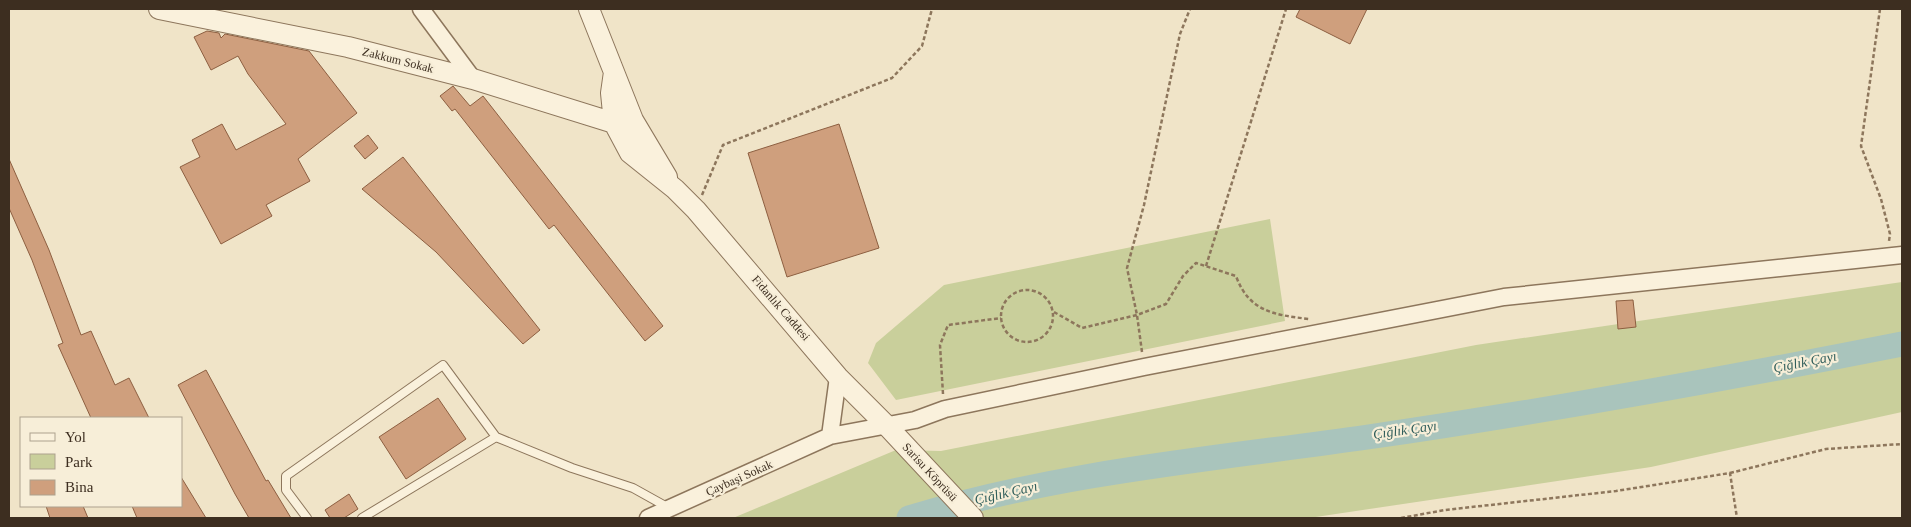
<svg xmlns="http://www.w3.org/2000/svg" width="1911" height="527" viewBox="0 0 1911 527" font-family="Georgia,serif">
  <rect width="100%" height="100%" fill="#f0e4c8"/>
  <path fill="#c9cf9b" d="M1270,219L1285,321L896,400L868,363L876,343L944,285Z
    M1902,282V412L1651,467L1309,518H733L896,450L941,451L1476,345Z"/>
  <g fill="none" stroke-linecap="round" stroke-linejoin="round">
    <path stroke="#a9c4bc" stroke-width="25" d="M909,518C1059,472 1214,459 1368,437C1547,411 1725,379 1902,344"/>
  </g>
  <path fill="#cf9f7d" stroke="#8d5f41" d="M1300,9H1367L1350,44L1296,17Z
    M207,31L219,33L221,38L225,34L309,51L357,113L298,159L310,181L266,205L272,216L221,244L180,167L200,157L192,140L222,124L236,150L286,124L248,74L238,56L211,70L194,37Z
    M453,86L470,106L483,96L663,326L645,341L554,225L549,229L455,109L452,111L440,96Z
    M839,124L879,248L787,277L748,153Z
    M368,135L378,148L365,159L354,146Z
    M403,157L540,330L523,344L436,252L362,189Z
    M9,159L49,250L81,335L91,331L115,385L129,378L149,418H91L58,345L63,343L32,260L9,208Z
    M1633,300L1636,327L1618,329L1616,301Z
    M206,370L266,481L268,480L291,518H249L235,494L178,385Z
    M438,398L466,439L406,479L379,437Z
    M181,477L206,518H137L132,506H181Z
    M349,494L358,509L344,518H330L325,510Z
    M46,506H83L88,518H50Z"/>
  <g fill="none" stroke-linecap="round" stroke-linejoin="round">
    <defs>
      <path id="service" d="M307,518L286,490V476L443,365L496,437L572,468L633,488L669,508
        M362,518L496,437"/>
      <path id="minor" d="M421,9L473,79
        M838,377L830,436L915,420L945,409L1144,367L1504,297L1902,255
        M648,518L830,436"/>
      <path id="tertiary" d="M159,9L348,47L473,79L614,123L633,120
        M589,9L633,120L667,177
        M614,72L611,93L614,123L630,153L675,189L696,210L838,377L887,426L973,518"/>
    </defs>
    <use href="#service" stroke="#8d765c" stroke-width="10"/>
    <use href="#minor" stroke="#8d765c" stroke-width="19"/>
    <use href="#tertiary" stroke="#8d765c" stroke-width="22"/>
    <path stroke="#8d765c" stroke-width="2.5" stroke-dasharray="4 2.5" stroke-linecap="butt" d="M1880,9L1861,146L1881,199L1890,234L1889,241
      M702,195L723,145L892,78L922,46L932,9
      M1206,266L1286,9
      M1001 316a26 26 0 1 1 52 0a26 26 0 1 1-52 0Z
      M1054,312L1082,328L1137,315L1166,304L1183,276L1196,263L1236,276C1249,312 1275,315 1309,319
      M1142,352L1137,315L1127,268L1144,205L1180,34L1190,9
      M943,394L940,345L948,325L1001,318
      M1730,473L1826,449L1902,444
      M1401,518L1445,510L1616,491L1730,473L1737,518"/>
    <use href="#service" stroke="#faf1dc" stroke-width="8"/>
    <use href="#minor" stroke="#faf1dc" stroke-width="16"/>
    <use href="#tertiary" stroke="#faf1dc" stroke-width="20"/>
  </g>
  <g text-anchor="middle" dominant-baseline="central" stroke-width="4.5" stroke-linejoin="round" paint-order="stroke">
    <g font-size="12" fill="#3d2e20" stroke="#f7eed8">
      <text transform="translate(398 60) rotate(14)">Zakkum Sokak</text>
      <text transform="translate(781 308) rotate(49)">Fidanlık Caddesi</text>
      <text transform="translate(930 472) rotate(47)">Sarisu Kōprüsü</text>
      <text transform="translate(739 478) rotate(-24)">Çaybaşi Sokak</text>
    </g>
    <g font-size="14" font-style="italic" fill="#2f5d5a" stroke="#f7eed8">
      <text transform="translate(1805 362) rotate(-11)">Çığlık Çayı</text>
      <text transform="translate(1405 430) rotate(-8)">Çığlık Çayı</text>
      <text transform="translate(1006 493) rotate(-13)">Çığlık Çayı</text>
    </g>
  </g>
  <rect width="1911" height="527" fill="none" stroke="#3d2e20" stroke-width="20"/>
  <rect x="20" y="417" width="162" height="90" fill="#f7eed8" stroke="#ada18e"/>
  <rect x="30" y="433" width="25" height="8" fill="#faf1dc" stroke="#ada18e"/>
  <text x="65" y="442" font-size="15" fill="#3d2e20">Yol</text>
  <rect x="30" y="454" width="25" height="15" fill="#c9cf9b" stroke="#ada18e"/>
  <text x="65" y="467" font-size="15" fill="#3d2e20">Park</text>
  <rect x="30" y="480" width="25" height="15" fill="#cf9f7d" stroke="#ada18e"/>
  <text x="65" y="492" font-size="15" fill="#3d2e20">Bina</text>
</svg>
